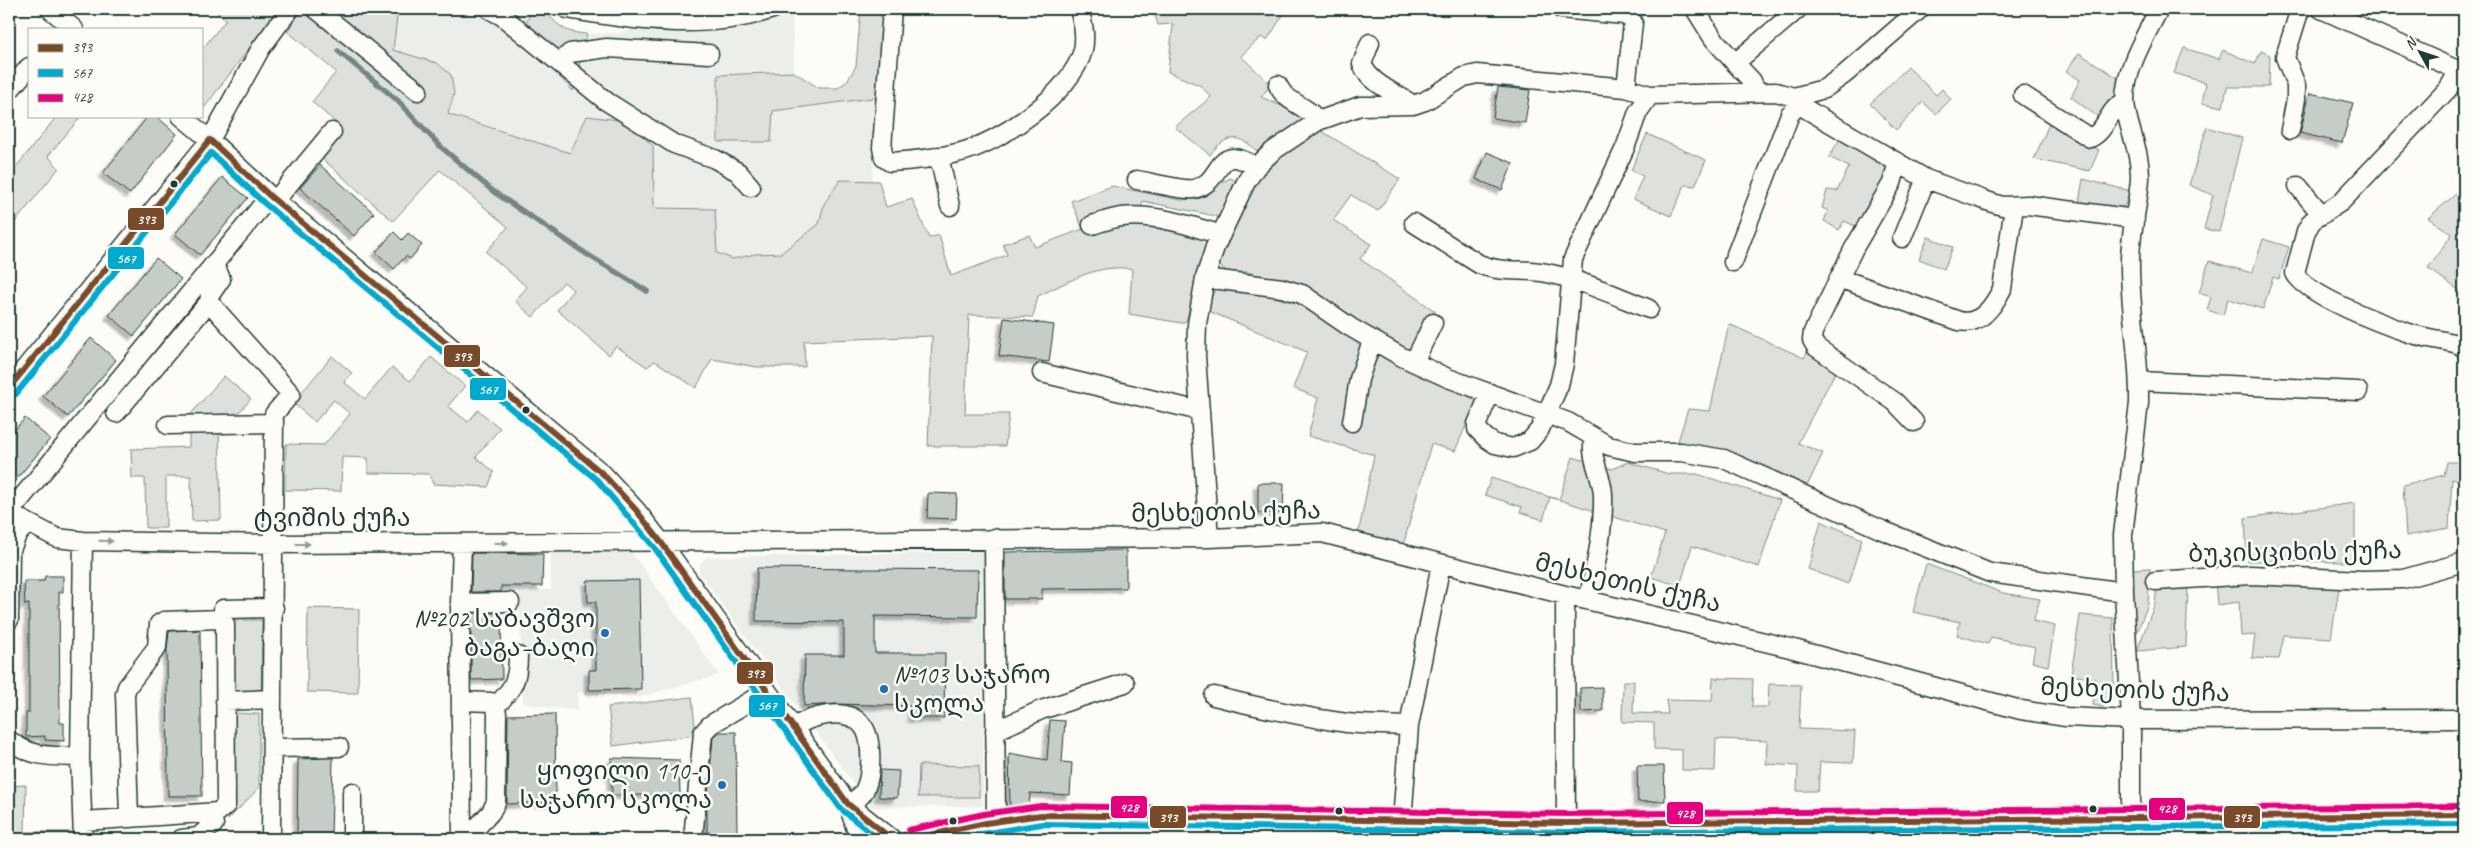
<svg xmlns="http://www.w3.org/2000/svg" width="2473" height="848" viewBox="0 0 2473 848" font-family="Caveat,'Noto Sans Georgian',sans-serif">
  <defs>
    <filter id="shadow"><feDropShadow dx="-4.5" dy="4.5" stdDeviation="1" flood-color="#0004"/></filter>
  </defs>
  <rect width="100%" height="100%" fill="#fdfcf7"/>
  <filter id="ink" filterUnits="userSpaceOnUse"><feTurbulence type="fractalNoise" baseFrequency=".02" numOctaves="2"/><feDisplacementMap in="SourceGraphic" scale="10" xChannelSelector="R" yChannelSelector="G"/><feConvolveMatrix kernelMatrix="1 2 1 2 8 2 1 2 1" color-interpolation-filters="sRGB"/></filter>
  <g filter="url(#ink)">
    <path fill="#eceee9" d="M398,9H532L574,90L587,34L621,33L643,26L725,28L758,23L792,9L794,72L718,75L772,111L880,97L872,181L840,180L824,204L819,224L781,253L755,254L733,259L717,253L715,209L654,208L653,146L587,116L570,153L448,113L454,94L393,50Z
      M551,548L632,553L719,675L639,697L578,692L577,711L523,703L519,589L551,590Z
      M984,552L983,806L871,807L699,573L700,564L707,557Z"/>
    <path fill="#dde0db" stroke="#7e8e88" d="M213,9H279L201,112V50L226,20Z
      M303,9H398L393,50L437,63L451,75L454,94L448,114L570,153L587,116L627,121L653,146L654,208L715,209L717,253L733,259L755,254L781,253L819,224L824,204L840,180L879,181L886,207L912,199L929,238L939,235L951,276L1007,255L1003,244L1029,235L1035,247L1083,229L1071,201L1112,186L1181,200L1201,198L1216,185L1230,178L1238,182L1220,217L1143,201L1137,225L1200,236L1206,242L1208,248L1186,321L1181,323L1129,314L1132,269C1097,263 1069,282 1038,296L1033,317L969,315L965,414H1009L1005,446H928L932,336L804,341L805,367H757L712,359L696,388L655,361L647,367L616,346L609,355L557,310L573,290L564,282L533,317L515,301L527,287L486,252L508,227L440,170L393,221L318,155L341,127L312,102L336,72L287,31Z
      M532,9C547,9 552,21 563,28C571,33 578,33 587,34L573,91L521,37Z
      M861,9H886L880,97L773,111L771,142H718V75L794,72L819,88H838L847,81L856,66Z
      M1153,9H1287L1267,40L1261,37L1241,56L1271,85L1261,97L1300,114L1309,123L1262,156C1243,136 1228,130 1210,155L1175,127L1211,97L1201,86L1168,72L1173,24L1158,25Z
      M2184,48L2219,59L2223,50L2255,64L2261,51L2270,55L2269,87H2227L2223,107L2202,103L2206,83L2174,73Z
      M2079,53L2118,78V99L2099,118L2071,97L2080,80L2066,71Z
      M1908,67L1936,95L1942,89L1951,99L1936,114L1923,102L1896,130L1870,104Z
      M57,116H76L79,119L48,156L59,168L12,226L9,224V176Z
      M2049,124L2099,150L2090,171L2034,159Z
      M2207,127L2242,138L2219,232L2204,229L2213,195L2189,185Z
      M1320,130L1400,179L1378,211L1351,195L1333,220L1371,244L1360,259L1435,311L1414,354L1388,342L1314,292L1247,272H1228L1221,267L1217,258L1259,176L1269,163Z
      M1647,134L1706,160L1695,186L1685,185L1671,216L1633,199L1643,176L1631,170Z
      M1841,137L1886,164L1887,175L1862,229L1844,221L1839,230L1824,221L1828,211L1822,208L1827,190L1837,191L1849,167L1829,157Z
      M2083,179L2131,191L2125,205L2120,209L2078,208Z
      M2464,187V294L2428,268L2452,234L2428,218Z
      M1928,237L1953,247L1944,269L1919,259Z
      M2263,239L2289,247L2279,279L2273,277L2263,309L2228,299L2223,315L2207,310L2211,297L2199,293L2209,261L2252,273Z
      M1220,288L1268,295L1302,305L1398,365L1477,400L1455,451L1431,444L1403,546L1358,535L1374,455L1308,436L1318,398L1293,388L1307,352L1206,310L1214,291Z
      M1729,324L1804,358L1809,349L1838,367L1798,443L1823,453L1807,486C1763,468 1721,447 1674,443L1678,441L1688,409L1710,411Z
      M332,356L352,373L344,382L365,399L392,367L410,381L431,357L465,386L448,406L468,422L478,410L500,428L476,457L494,472L488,487L433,484L429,474L368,473V458L342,457L341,491L285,490L286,444L324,445L350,414L334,400L315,422L293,403Z
      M224,376L251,399L233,419L219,420L221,520L192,521L191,476H166V528H146L145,478H132L131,449L189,447V416Z
      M1573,457L1612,469L1628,462L1669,474H1697L1780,500L1759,567L1692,546L1680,586L1651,577L1665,533L1550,497L1543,520L1520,512L1522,507L1485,495L1491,478L1559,500Z
      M2447,462H2464V479H2452L2449,528L2406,536L2403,485L2444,475Z
      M2355,503V562L2247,561L2245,518Z
      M1821,521L1862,539L1848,584L1808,569Z
      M1926,564L2003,593L2040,599L2033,621L2055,626L2048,666L2032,662L2035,647L1991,637L1988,644L1957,635L1960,622L1913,612Z
      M2150,568L2148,604L2133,643V569Z
      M2215,581L2339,588L2331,638L2284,635L2279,659L2252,658L2255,635L2241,636L2239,602L2217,605Z
      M2188,583L2186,647L2137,651L2155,603L2157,585Z
      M308,608L359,609L358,693L307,692Z
      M2080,615L2113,618L2114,690L2113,698L2103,707L2093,705L2095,679L2071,675Z
      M232,620H262L261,695H231Z
      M1713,678L1753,679L1752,707H1768L1769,684L1801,685L1799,729L1855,731L1853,763L1820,762L1818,791H1797L1798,766L1766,764L1767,741L1716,739L1715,771L1682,770V750L1654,749V723L1622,722L1623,681H1634L1633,713L1668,714L1666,700L1712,701Z
      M692,697L696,735L613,746L608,707Z
      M230,713L259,714V788L228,820Z
      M919,765L979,766V797H918Z
      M26,785L25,832H72V839H9V786Z"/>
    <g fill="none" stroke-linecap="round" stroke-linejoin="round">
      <path stroke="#75877f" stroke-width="5.5" d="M338,51L397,100L441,147L494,192L588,255L647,291"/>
    </g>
    <path fill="#c6cdc7" stroke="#1f3d34" filter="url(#shadow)" d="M1498,87L1530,90L1525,123L1493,118Z
      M2310,93L2353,103L2342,143L2300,133Z
      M148,116H156L177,134L130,194L103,173Z
      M1487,152L1513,163L1502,190L1476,179Z
      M320,165L374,213L354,236L300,188Z
      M222,177L248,198L200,255L175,234Z
      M394,232L402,240L408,233L422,245L410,259L406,256L394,269L376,252Z
      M156,258L181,279L134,336L109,315Z
      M1004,318L1054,325L1049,362L999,356Z
      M91,338L116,360L68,417L43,396Z
      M25,418L50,439L9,488V437Z
      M1258,483H1284L1283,513H1258Z
      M928,493L957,494L956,519L927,518Z
      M1126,550V588L1042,589V599H1005V552Z
      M472,553L543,554L542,586H501V592H471Z
      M757,568L978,570L977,617L875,616V653H945L944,718H912V706L837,704L804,706L805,655H844V622L756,621Z
      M45,576H63V592H59L60,723H64V741L45,740V736L26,737V713H29V604L25,605L24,581H44Z
      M639,580L641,689L589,690V670H596V602H588L587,581Z
      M471,613H501L502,679L471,680Z
      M200,630L202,796H168L167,649L169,631Z
      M1602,687L1603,711L1581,712L1580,688Z
      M555,714L556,802L507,804L508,715Z
      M1050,720L1065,721L1062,762L1072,763L1070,795L1030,793L1029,806L1010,807L1009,753L1047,760Z
      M720,732H736L737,839H707V805L713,737Z
      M333,758L331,839H297L298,759Z
      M611,758L679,760L680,795H612Z
      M1637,766H1664L1665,801L1638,802Z
      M880,770L899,771L897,798L879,797Z"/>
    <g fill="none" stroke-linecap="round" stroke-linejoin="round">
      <defs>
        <path id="minor" d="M50,9L74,29
          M316,9L418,91
          M489,9L502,16L606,101L674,144L715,159L738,172L751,187
          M567,9C634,21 707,31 773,9
          M892,9L882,148L884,158L890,162C912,161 936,158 957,153C999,144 1072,93 1083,50C1086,35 1083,23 1079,9
          M1561,9L1624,15L1631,19L1633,23L1626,88
          M1695,9L1713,38L1735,63L1798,9
          M2321,9L2464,73
          M1370,43L1362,64C1370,84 1396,93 1413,105
          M559,63L570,53L607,48L709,54
          M1735,63L1752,81L1757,92
          M2459,71L2448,89L2341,202L2312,221L2306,231L2295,273C2305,295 2385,325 2409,333C2425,338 2442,340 2458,344L2464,348
          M1278,85C1285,103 1309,106 1318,121
          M9,91L29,67
          M2023,95L2090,138C2107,131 2108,108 2125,102
          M1794,97L1824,89L1845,74L1920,9
          M181,116L210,140L270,196L603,474L636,510L661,542L848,804L892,839
          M2290,130L2296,99V85L2285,57L2300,9
          M939,156L950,206
          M1898,162L1892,183L1854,248L1813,332L1812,340L1816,347L1895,402L1914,422
          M1137,180C1149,182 1184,191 1194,189C1225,182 1213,140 1256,167
          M2298,186L2322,215
          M270,196L9,513L57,538L83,541L274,544L1209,538L1322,533L1565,595L1790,648L2021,710L2066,717L2131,720L2464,719
          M275,201L332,132
          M1414,223L1479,264C1502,274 1524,268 1547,273C1582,280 1616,296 1649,309
          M1092,225C1102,222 1112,218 1122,217C1152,213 1193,226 1221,235
          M1902,238L1926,179
          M1733,262L1790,114L1799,104
          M212,267L218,272L221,279L210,295L209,302L291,394L274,414L271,839
          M1205,278L1282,288L1302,294L1350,327L1402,357L1448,378L1568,422L1609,446L1635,452H1681L1724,459L1882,530L1990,573L2124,592
          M1839,278L1959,321C1980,326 1993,307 2002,289L2014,207
          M1414,362L1433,323
          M1042,373L1200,411
          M2139,381L2358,391
          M9,388L210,140L261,48L290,9
          M1490,393L1477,424V429L1486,438L1495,444L1513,448L1530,441L1540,429L1559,385L1564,364L1573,259L1625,148L1638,112L1650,95
          M116,413L209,302
          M1352,422L1359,379L1372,341
          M168,425L274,423
          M1209,538L1196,356L1197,324L1205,278L1215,247L1246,182L1256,167L1273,151L1318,121L1360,106L1413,105L1425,101L1464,77L1477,74L1626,88L1650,95L1776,92L1794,97L1806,109L1926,179L1984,200L2002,206L2028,205L2135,219
          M83,541L80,757L83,839
          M2155,581L2251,575L2363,580L2403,579L2464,562
          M1565,595L1566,839
          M1588,600C1596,565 1604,530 1603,494C1602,475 1589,457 1594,438
          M460,603L510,602
          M223,609L274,608
          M9,620L10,552L17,535L28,523
          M1214,696C1258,707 1301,717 1347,723C1367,725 1388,725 1409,726
          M225,701L272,699
          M461,701L491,702L496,706L497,714L496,802L491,812L466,839
          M496,706C513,688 518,681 518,656
          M793,728C810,716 846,706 862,725C873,737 872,775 865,789C862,797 855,800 848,804
          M995,731L1041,710L1125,683
          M9,740C32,758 51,756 80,757
          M272,748L339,747
          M352,792V839
          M848,804L859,839
          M84,821L218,812L226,805L225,624L220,619L164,621L159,624L157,647L127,687L125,694L129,817
          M1402,822L1409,726L1441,564
          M181,839L198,837L214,824
          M462,839L460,603L462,543
          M693,839L703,733L710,725L767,691
          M911,839L986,823L1041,815L1566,823L2464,815
          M981,839L996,823L994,538
          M2131,839V720L2124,592L2123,535L2139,403C2140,357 2130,312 2130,266C2129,237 2138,208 2140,179C2141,149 2126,126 2125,101C2125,68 2145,37 2159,9"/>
      </defs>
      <use href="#minor" stroke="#1f3d34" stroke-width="21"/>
      <use href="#minor" stroke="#fdfcf7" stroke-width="18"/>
      <defs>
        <path id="bus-1" d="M9,388L210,140L270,196L603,474L636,510L661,542L848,804L892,839
          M911,839L986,823L1041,815L1566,823L2464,815"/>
        <path id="bus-2" d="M16,394L211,153L264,203L597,480L654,547L841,809L878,839
          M952,839L1042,824L1566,832L2464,824"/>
        <path id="bus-3" d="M909,830L984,814L1041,806L1566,814L2464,806"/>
      </defs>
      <use href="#bus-1" stroke="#fdfcf7" stroke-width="10"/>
      <use href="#bus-2" stroke="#fdfcf7" stroke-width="10"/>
      <use href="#bus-3" stroke="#fdfcf7" stroke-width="10"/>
      <use href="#bus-1" stroke="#7a4b2a" stroke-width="6"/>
      <use href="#bus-2" stroke="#00a9ce" stroke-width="6"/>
      <use href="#bus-3" stroke="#e5007d" stroke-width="6"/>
    </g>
    <defs><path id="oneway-solid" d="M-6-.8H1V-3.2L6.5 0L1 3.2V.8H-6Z" transform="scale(1.25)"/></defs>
    <g fill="#8e9c96">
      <use href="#oneway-solid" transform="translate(106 541) rotate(1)"/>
      <use href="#oneway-solid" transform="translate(501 543)"/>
      <use href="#oneway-solid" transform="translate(303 544)"/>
    </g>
  </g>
  <g fill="#1f3d34" stroke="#fdfcf7" stroke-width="2">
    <circle cx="174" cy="184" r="4.5"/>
    <circle cx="526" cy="410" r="4.5"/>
    <circle cx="2093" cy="809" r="4.5"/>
    <circle cx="1339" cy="811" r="4.5"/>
    <circle cx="953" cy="821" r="4.5"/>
  </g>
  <g fill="#1f6fb2" stroke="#fdfcf7" stroke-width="2">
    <circle cx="605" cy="633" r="5"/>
    <circle cx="884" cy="689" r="5"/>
    <circle cx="722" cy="785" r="5"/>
  </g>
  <g text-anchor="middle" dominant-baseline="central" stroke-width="5" stroke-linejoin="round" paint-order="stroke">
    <g font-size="25" fill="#1f3d34" stroke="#fdfcf7">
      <text transform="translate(1226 512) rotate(-1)">მესხეთის ქუჩა</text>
      <text x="332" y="518">ტვიშის ქუჩა</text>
      <text transform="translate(2295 552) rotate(-1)">ბუკისციხის ქუჩა</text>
      <text transform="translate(1628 583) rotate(13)">მესხეთის ქუჩა</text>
      <text transform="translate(2135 690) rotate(2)">მესხეთის ქუჩა</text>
    </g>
    <g font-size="25" fill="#1f3d34" stroke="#fdfcf7" text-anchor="end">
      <text x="595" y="619">№202 საბავშვო<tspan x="595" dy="29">ბაგა–ბაღი</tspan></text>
      <text x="894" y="675" text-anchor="start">№103 საჯარო<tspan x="894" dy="29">სკოლა</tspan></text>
      <text x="712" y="771">ყოფილი 110-ე<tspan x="712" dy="29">საჯარო სკოლა</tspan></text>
    </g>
  </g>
  <g stroke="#fdfcf7" stroke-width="2">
    <rect x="127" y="207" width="38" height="24" rx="5" fill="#7a4b2a"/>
    <rect x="107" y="246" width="38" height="24" rx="5" fill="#00a9ce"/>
    <rect x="443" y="344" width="38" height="24" rx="5" fill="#7a4b2a"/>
    <rect x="469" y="377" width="38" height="24" rx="5" fill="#00a9ce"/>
    <rect x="736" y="661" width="38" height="24" rx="5" fill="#7a4b2a"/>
    <rect x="748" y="694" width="38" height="24" rx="5" fill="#00a9ce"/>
    <rect x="1110" y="795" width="38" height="24" rx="5" fill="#e5007d"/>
    <rect x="2148" y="797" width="38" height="24" rx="5" fill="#e5007d"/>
    <rect x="1666" y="801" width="38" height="24" rx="5" fill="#e5007d"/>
    <rect x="1149" y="805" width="38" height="24" rx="5" fill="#7a4b2a"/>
    <rect x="2223" y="805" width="38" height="24" rx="5" fill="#7a4b2a"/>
  </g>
  <g font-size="14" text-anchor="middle" font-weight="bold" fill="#fff">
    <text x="146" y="224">393</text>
    <text x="126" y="263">567</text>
    <text x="462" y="361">393</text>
    <text x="488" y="394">567</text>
    <text x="755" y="678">393</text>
    <text x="767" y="710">567</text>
    <text x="1129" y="812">428</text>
    <text x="2167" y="813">428</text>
    <text x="1685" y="818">428</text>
    <text x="1168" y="822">393</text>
    <text x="2242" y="822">393</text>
  </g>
  <rect width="2473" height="848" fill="none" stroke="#fdfcf7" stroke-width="30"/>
  <rect x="15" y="15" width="2443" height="818" fill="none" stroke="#1f3d34" stroke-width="2" filter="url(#ink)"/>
  <rect x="28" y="28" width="175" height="90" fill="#fdfcf7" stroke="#a4b0a9"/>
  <rect x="38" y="44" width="25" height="8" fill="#7a4b2a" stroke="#a4b0a9"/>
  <text x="72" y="52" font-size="15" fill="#1f3d34">393</text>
  <rect x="38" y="69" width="25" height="8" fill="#00a9ce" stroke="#a4b0a9"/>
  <text x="72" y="78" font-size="15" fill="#1f3d34">567</text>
  <rect x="38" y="94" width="25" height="8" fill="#e5007d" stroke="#a4b0a9"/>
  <text x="72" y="102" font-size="15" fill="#1f3d34">428</text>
  <g transform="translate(2420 52) rotate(310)" stroke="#fdfcf7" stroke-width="4" paint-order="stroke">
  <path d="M0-4L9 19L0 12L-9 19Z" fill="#1f3d34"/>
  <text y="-8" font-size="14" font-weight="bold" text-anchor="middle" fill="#1f3d34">N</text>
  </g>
</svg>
